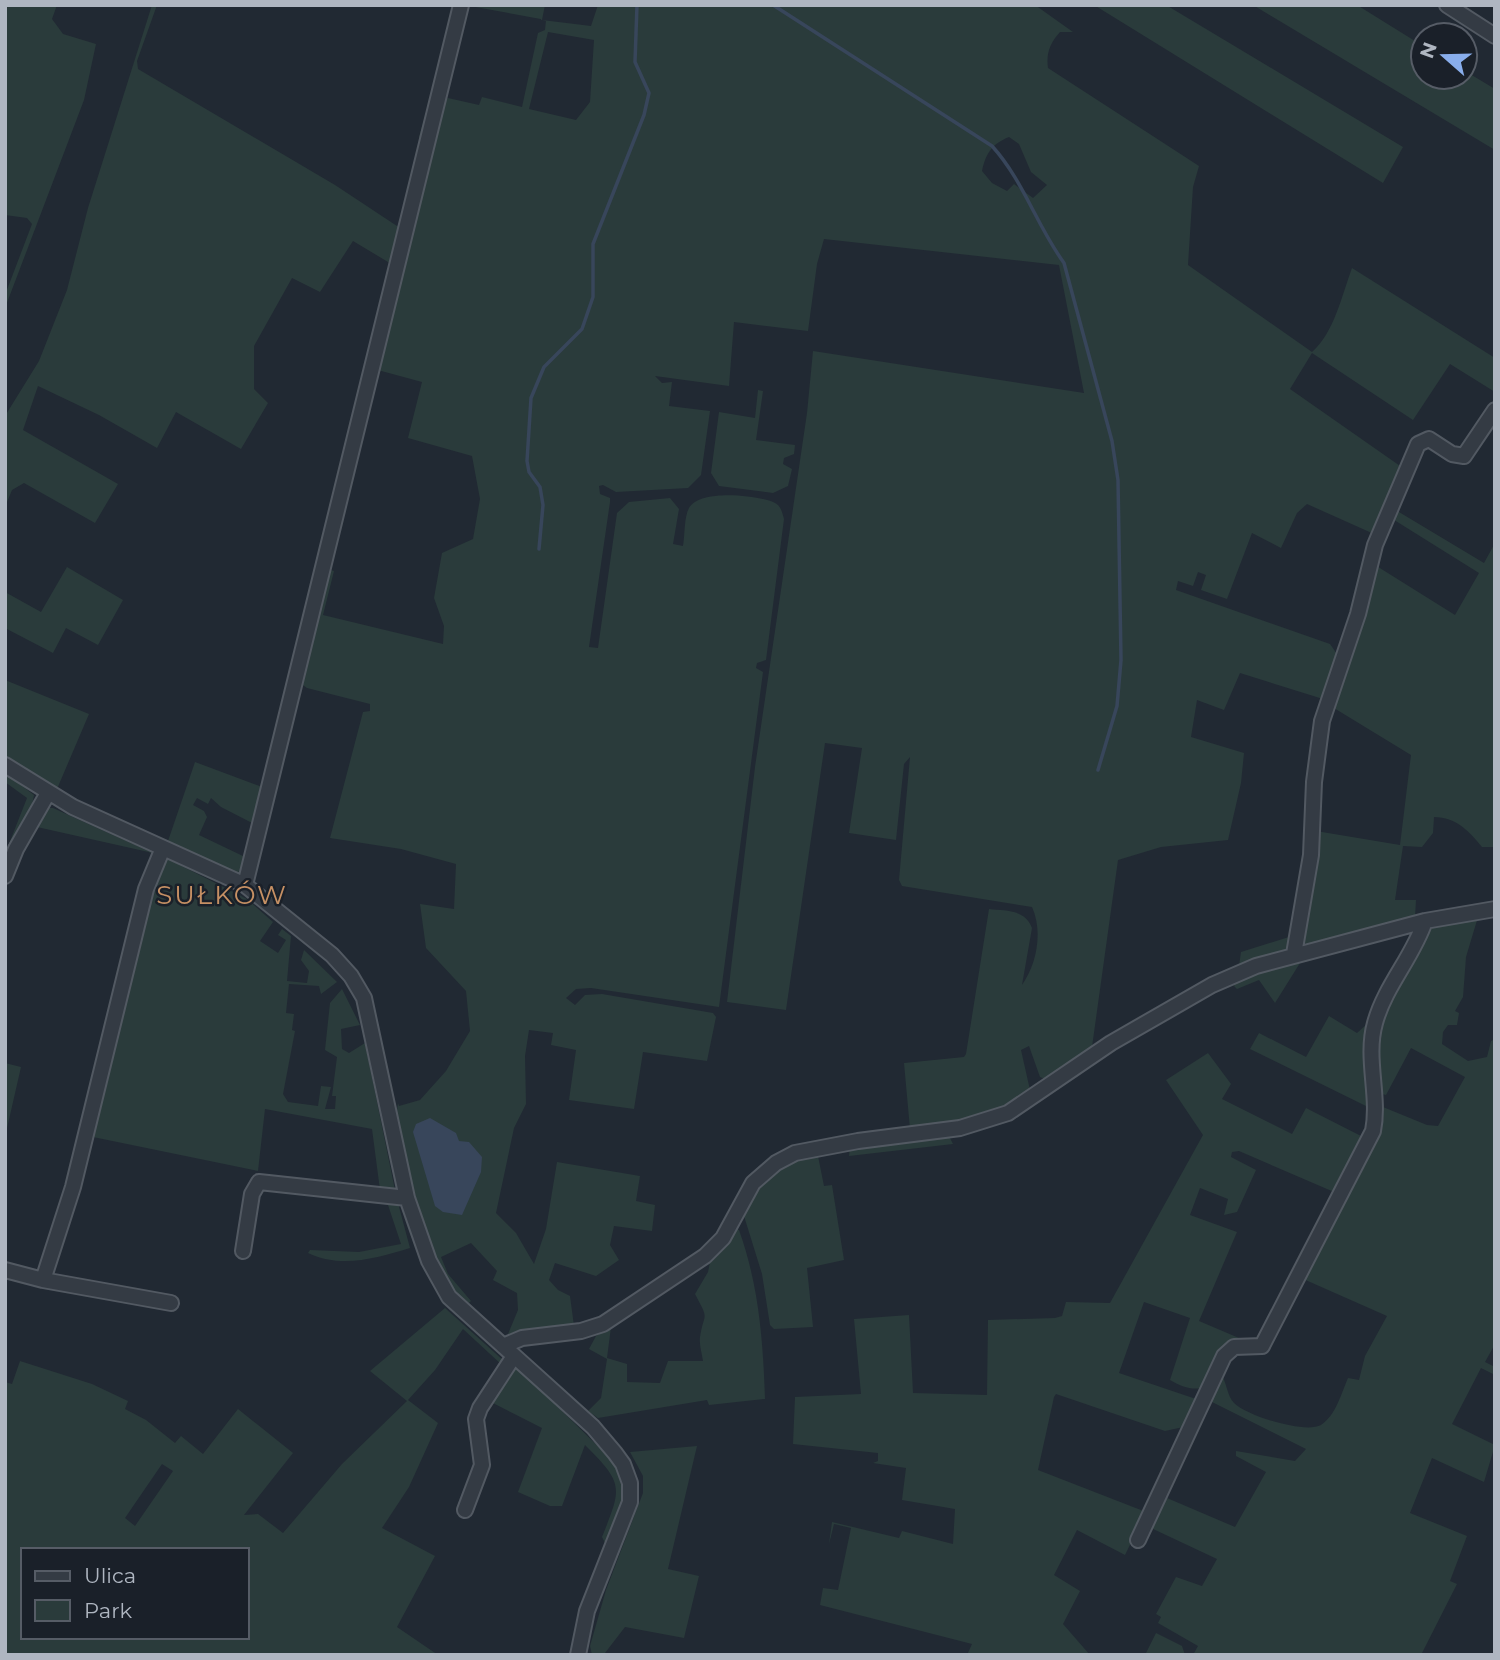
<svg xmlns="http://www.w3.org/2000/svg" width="1500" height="1660" viewBox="0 0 1500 1660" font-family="Montserrat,sans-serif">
  <rect width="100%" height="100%" fill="#212933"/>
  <path fill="#2a3b3b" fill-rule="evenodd" d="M5,5H57L52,19L63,34L96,44L84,100L5,308V295L32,224L27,218L5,215Z
    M152,5H157L137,61L138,69L335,185L397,226L401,223L421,145L419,137L425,116L428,121L393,265L353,241L320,292L292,278L254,346V389L268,403L241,449L176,412L157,448L99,415L38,386L23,430L118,484L95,523L24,483L12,490L5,507V416L39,361L67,290L88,208Z
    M470,5H545L542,20L591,26L598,5H1035L1073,32H1060C1050,43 1046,53 1048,68L1199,166L1193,187L1188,265L1312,352C1334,333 1342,295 1352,268L1495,358V392L1450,364L1413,420L1312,353L1290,389L1403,468L1374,534L1307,504L1297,513L1281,548L1252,533L1227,599L1201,590L1206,575L1198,572L1193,586L1178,581L1176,590L1330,644L1339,657L1323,699L1240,673L1224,710L1197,700L1191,737L1244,753L1241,783L1228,840L1161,847L1118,860L1092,1047L1045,1079L1040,1077L1029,1046L1021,1050L1030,1090C998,1121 952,1124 910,1129L904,1063L964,1057L966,1054L989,909C1006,911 1025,909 1032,928L1022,985C1037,964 1043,931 1032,907L902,886L899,880L910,757L904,764L896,840L849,833L862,748L825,743L786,1010L727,1002L755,767L807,413L813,351L1084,393L1059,265L824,239L817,264L808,331L734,322L729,386L655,376L662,383L672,382L669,406L710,411L701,475L688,488L616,492L603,485L599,486L600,494L610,498V502L589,647L598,648L617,513L629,502L670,498L679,509L673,544L683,546C685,535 684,517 689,508C700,489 755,495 773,502C781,505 782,512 784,519L766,660L757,663L756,668L763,672L719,1007L591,988L576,989L566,998L575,1005L585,995L602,994L713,1013L716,1017L707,1061L643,1052L634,1109L569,1100L576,1050L551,1045L553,1033L529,1030L525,1056L526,1104L514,1128L496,1213L516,1233L534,1264L546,1229L557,1162L640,1176L636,1201L655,1205L652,1231L614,1226L610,1245L619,1260L596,1276L555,1263L549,1280L558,1290L570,1296L574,1326L508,1334L518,1310L517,1293L493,1280L497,1271L471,1243L441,1257L448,1274L471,1301L469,1303C423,1277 407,1167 396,1118L398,1103L399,1106L420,1100L446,1071L470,1031L466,991L426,948L420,904L454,909L456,864L401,849L330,838L363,712L370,711V704L307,688L300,683L327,569L334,571L323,615L443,644L444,626L434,598L442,553L473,539L480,499L472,456L408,438L422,382L374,369L442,101L448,98L479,105L482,97L522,107L538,33L545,30L546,20L470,6ZM548,32L594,40L590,102L576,120L529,109ZM1009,137L1019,144L1031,172L1047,185L1033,198L1014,184L1007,191L992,183L982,171C986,153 992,144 1009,137ZM459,1141L462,1214C433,1211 435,1205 429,1178Z
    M1094,5H1166L1403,147L1383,183Z
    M1253,5H1357L1423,46V77H1465V71L1495,89V150Z
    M758,390L763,391L756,440L795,445L794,454L784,458L783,464L792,469L788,486L773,493L719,486L711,473L719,412L755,418Z
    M1394,509L1484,563L1495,543V847H1482C1469,831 1456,817 1434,817L1433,833L1422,847L1403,846L1395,900H1416L1415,917L1306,944L1302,940L1316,831L1400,845L1411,755L1329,705L1375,565L1455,615L1479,573L1391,518Z
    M67,567L123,600L98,645L66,628L53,653L5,628V592L41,612Z
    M5,680L89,714L57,789L39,781L5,757Z
    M195,762L265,788L256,825L221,807L211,798L208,804L197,798L193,805L204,811L207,817L199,835L245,857L252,839L246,868L236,873L168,841Z
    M5,773L34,795L30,816L5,866V854L27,798L5,782Z
    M49,808H53L153,853L37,827Z
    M168,859L247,899L273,922L260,941L278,953L286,940L278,935L282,929L291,936L287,981L307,983L309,971L301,960L304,950L337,982L321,994L319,986L289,984L286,1013L294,1014L292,1030L295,1031L283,1094L288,1102L318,1106L321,1086L331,1087L325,1109H335L336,1096H332L337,1057L325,1050L330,1003L342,989L360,1025L341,1029L342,1049L349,1053L365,1043L395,1190H380L372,1129L265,1109L258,1171L93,1137L158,870Z
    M1478,917L1466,957L1463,997L1455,1011L1459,1013L1457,1025H1448L1443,1032L1442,1044L1468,1061L1487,1057L1491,1041L1495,1039V1344L1485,1362L1495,1367V1375L1481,1368L1452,1424L1495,1445L1484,1482L1432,1458L1410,1513L1467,1536L1450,1581L1457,1584L1421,1655H1193L1198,1646L1158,1623L1161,1617L1156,1614L1176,1577L1202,1586L1217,1559L1151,1528L1167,1498L1235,1527L1266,1472L1236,1456V1451L1295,1461L1306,1449L1208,1400L1221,1374C1227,1383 1227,1396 1234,1403C1247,1416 1305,1434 1321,1425C1336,1415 1341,1394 1348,1378L1359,1380L1365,1356L1387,1316L1301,1278L1377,1135L1383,1107L1427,1125L1438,1126L1465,1077L1411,1048L1386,1095L1382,1094L1377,1070L1378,1020L1430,925Z
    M1292,936L1288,951L1239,966L1241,952Z
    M1299,959L1300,963L1275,1003L1259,980L1237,989L1234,986L1237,979Z
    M1329,1016L1357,1033L1367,1024L1368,1107L1250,1049L1259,1033L1306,1057Z
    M1208,1053L1231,1084L1222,1099L1292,1134L1306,1108L1361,1136L1334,1192L1239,1151L1232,1152L1231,1157L1256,1170L1237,1212L1224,1215L1228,1199L1200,1188L1190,1215L1237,1232L1199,1321L1246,1341L1207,1387C1193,1391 1182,1387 1170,1380L1190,1318L1144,1302L1119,1373L1199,1400L1188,1426L1165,1431L1056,1394L1054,1397L1038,1470L1146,1512L1125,1555L1077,1530L1054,1575L1080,1591L1063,1624L1090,1655H967L972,1644L820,1605L823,1588L838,1590L851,1528L834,1524L829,1544L832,1522L899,1538L902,1531L953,1544L955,1509L902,1500L906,1468L873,1463L878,1461V1453L793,1444L795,1397L861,1394L854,1319L909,1315L913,1393L987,1395L988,1320L1055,1318L1062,1316L1066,1302L1110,1303L1203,1135L1166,1080Z
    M5,1063L21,1067L5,1137Z
    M949,1136L953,1144L849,1156L850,1147Z
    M804,1156H818L824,1186L832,1185L844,1260L807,1268L813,1327L774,1329L770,1325L762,1274L744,1216C750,1186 777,1167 804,1156Z
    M387,1202L398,1203L410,1248C376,1258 342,1269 308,1253L310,1250L359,1252L401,1244Z
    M735,1228L739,1230C759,1286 763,1340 765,1399L709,1405L707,1400L598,1418L588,1411L601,1398L607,1359L589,1349L596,1336L611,1327L607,1358L627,1364V1382L660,1383L668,1361H703C702,1354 699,1344 700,1337C704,1311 710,1322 695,1294L708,1272L711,1257Z
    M445,1308L504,1361L502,1365L463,1329L435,1370L408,1400L438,1423L409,1487L382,1528L435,1556L397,1627L438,1655H5V1382L12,1384L20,1361L92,1384L128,1401L125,1409L146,1420L175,1443L181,1436L203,1454L238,1409L293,1453L244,1515L258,1514L283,1533L342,1464L407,1401L370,1371ZM162,1464L173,1471L135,1526L125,1518ZM23,1550H247V1637H23Z
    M510,1367L518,1368L610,1458C632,1492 620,1513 607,1547L602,1537C622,1487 624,1484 585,1445L562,1506H550L518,1492L542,1428L489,1401Z
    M697,1446L668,1569L699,1576L684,1638L625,1627L605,1653L592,1655L590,1646L606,1590L643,1493V1476L630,1452Z
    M1156,1633L1182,1646L1185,1655H1145Z"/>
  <path fill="#38465b" d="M430,1118L456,1133L459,1141L469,1142L482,1157L481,1172L462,1215L443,1212L435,1206L413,1132L416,1124Z"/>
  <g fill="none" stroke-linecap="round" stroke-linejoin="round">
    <path stroke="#38465b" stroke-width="3.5" d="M773,5L992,146C1023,180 1037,226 1064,263L1112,441L1118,480L1121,660L1117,706L1098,770
      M539,549L543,505L540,487L529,472L527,461L531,398L544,367L582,329L593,297V244L644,115L649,93L635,62L637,5"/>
    <defs>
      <path id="minor" d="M1447,5L1495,36
        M5,765L73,807L245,885L332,955L351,976L364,998L407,1198L429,1261L449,1297L593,1427L615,1453L623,1464L630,1483V1502L587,1611L578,1655
        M5,876L16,849L48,793
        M245,885L461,5
        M1294,954L1311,855L1314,782L1322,721L1358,614L1375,545L1418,444L1429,439L1452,454L1464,456L1495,410
        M243,1251L252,1194L259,1182L407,1198
        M5,1270L43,1280L171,1303
        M43,1280L73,1187L146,889L163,848
        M503,1346L522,1338L581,1331L603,1324L705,1256L723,1238L753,1183L776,1163L795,1153L858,1141L960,1128L1008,1113L1111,1043L1212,985L1256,966L1425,921L1495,909
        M465,1510L482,1465L476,1419L480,1408L514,1356
        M1138,1540L1224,1356L1234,1347L1262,1346L1373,1131C1380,1096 1365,1058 1375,1023C1385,986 1413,957 1425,921"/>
    </defs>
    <use href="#minor" stroke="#525962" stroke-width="18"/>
    <use href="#minor" stroke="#343b44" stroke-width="14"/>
  </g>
  <g text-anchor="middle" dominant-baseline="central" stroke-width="5" stroke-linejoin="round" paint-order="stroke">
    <g font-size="26" letter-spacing="2" fill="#c69064" stroke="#1a2029">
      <text x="222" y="895">SUŁKÓW</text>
    </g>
  </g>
  <rect width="1500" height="1660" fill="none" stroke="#afb6c1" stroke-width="14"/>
  <rect x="21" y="1548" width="228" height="91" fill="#1a2029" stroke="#565c66" stroke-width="2"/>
  <rect x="35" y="1571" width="35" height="10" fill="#343b44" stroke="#565c66" stroke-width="2"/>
  <text x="84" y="1583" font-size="21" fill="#afb6c1">Ulica</text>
  <rect x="35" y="1600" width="35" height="21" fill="#2a3b3b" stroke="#565c66" stroke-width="2"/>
  <text x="84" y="1618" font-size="21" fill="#afb6c1">Park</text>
  <g transform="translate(1444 56) rotate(290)"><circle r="33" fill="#1a2029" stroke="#565c66" stroke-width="2"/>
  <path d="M0-5L12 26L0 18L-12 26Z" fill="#89aeec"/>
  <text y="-10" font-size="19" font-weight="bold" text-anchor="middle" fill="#afb6c1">N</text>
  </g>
</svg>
